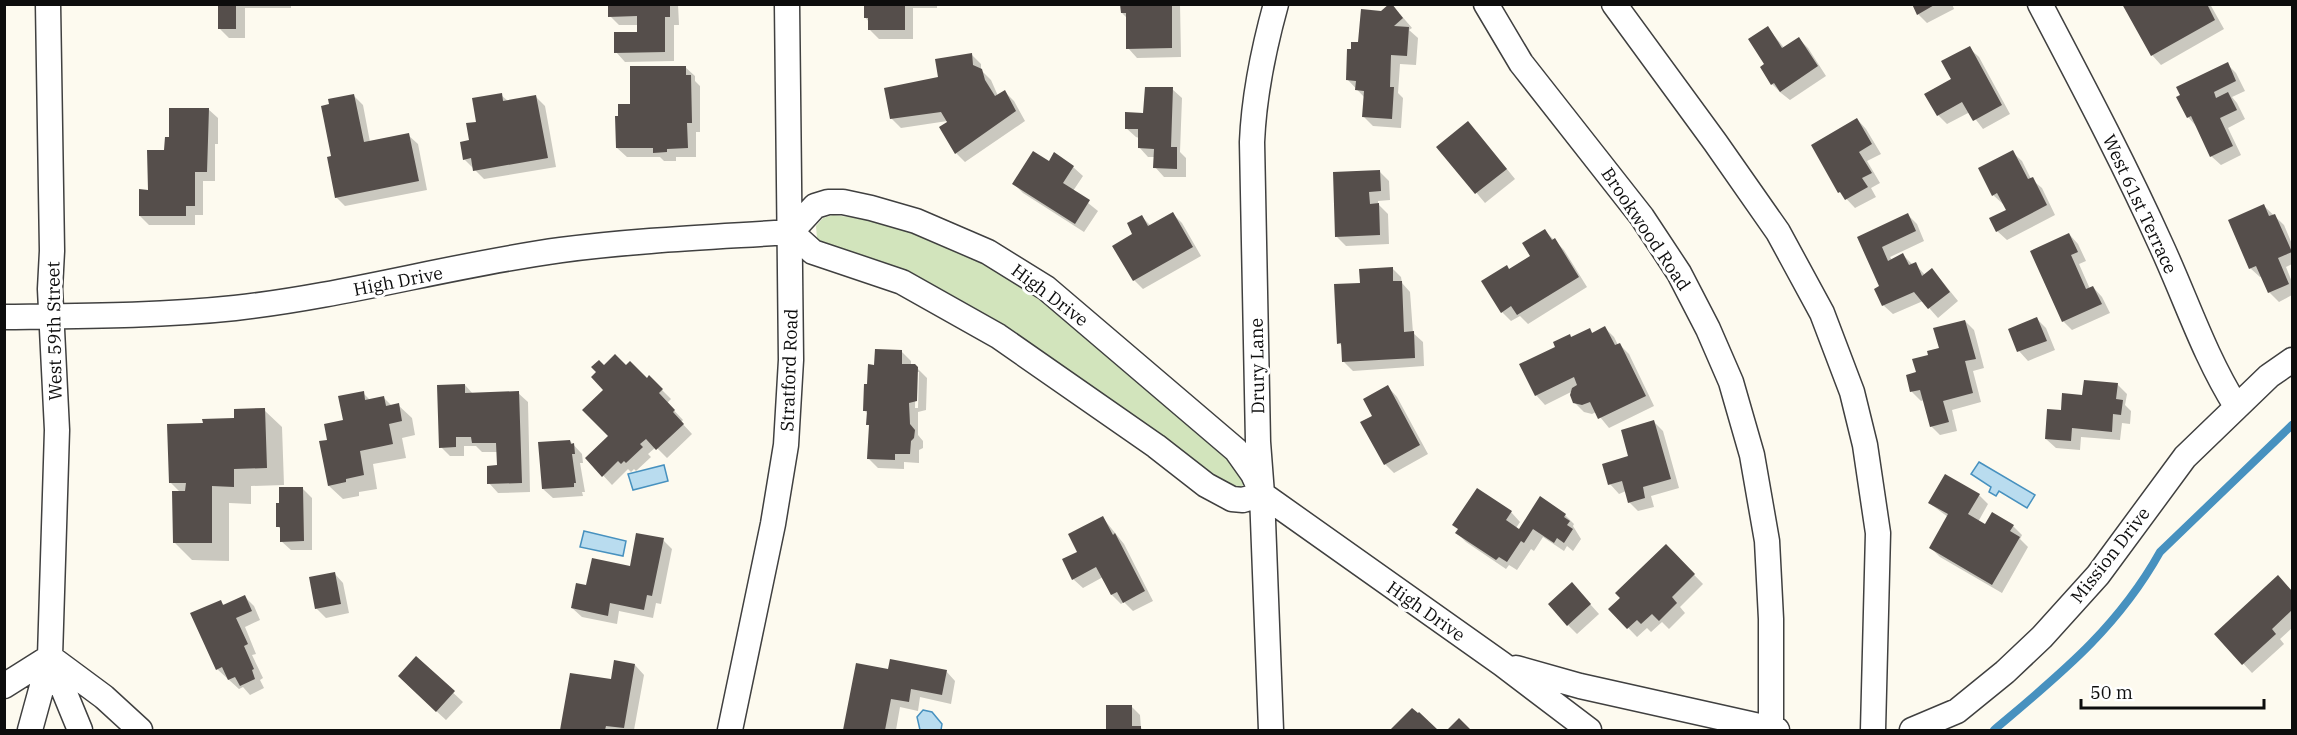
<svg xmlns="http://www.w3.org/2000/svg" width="2297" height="735" viewBox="0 0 2297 735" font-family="'IBM Plex Serif',serif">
  <rect width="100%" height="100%" fill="#fdfaef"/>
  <path fill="#d2e4bc" d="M833,215C907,222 978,254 1039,298C1063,315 1086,337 1109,356C1153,394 1197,432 1240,471L1245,483L1240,489L1230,487L984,315L918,277L820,242L817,238L816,226L823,218Z"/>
  <path fill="#b9dcef" stroke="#4791bf" stroke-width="1.5" d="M1979,462L2035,495L2027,508L1999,491L1996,496L1989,492L1991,487L1971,474Z
    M664,465L668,481L633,490L628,474Z
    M584,531L626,541L623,556L580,547Z
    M923,710L932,712L942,724L941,730H920L917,717Z"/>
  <path fill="#0003" fill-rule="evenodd" d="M220,4H291V8H245V38H229L220,29Z
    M610,4H678L679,25H674V61L625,62L616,52L638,34V25H619L610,16Z
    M865,4H937V8H913V39H879L870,30L869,22L865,17Z
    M1122,4H1180L1181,57L1137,58L1128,48L1127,18L1122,13Z
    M1913,4H1952L1954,9L1927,23L1918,14Z
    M2123,4H2210L2224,29L2161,65L2152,55Z
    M1400,14L1412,28L1409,30L1418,38L1416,65L1400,64L1398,93L1403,98L1401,128L1373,126L1364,117L1365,98L1347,79L1360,44Z
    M1768,28L1785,49L1799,39L1808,48L1826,76L1790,100L1781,93L1772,84L1766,64Z
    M1969,48L1979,57L2010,114L1983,129L1970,112L1947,124L1938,115Z
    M972,55L981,64V70L991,80L998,96L1005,92L1014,101L1025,121L965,162L956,153L954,120L901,128L891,118Z
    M2227,64L2236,73L2245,91L2232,97L2237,103L2245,119L2228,128L2241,155L2221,165L2211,156L2197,127L2188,117Z
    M685,67L695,76V81L700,86V132H696V157H676V161H664L660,157H627L617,148L632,105Z
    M1172,89L1182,98L1180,152L1186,158V177H1164L1155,167V157H1148L1139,147V138L1136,137L1126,128Z
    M353,95L363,105L370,142L408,135L418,144L427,190L345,206L336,197L332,157Z
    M501,95L508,101L536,97L545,106L556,167L484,179L464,159L478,123Z
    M208,109L218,118V144H215V181H203V215H195V225H149L140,216L170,139Z
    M1857,119L1866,129L1881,154L1867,161L1880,183L1871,188L1876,197L1855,208L1840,192Z
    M1477,132L1515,179L1485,203L1438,147Z
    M2012,152L2022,161L2031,179L2042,188L2055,215L2007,240L1997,231L2008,210L2004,203L2003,204L1993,195Z
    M1049,163L1073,167L1083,176L1073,191L1098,211L1084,232L1023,193L1014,184Z
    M1380,172L1389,181L1390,200L1378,201V204L1388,214L1389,244L1346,246L1337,237Z
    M2264,206L2284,225L2292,244V264L2286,267L2292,282V295L2279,302L2269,292L2262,276L2260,277L2250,268Z
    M1173,214L1182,223L1201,256L1143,289L1134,280L1135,235L1141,216L1151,226Z
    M1908,215L1917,224L1924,241L1890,257L1892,260L1903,255L1913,265L1915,264L1926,276L1932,270L1941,280L1958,301L1938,318L1923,301L1893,314L1883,305L1881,287L1859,238Z
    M1545,231L1564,250L1587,287L1528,324L1520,316L1511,321L1502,312L1510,270L1532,257Z
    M2069,234L2078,244L2086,261L2079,264L2090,289L2093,287L2102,297L2110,313L2072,330L2063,321Z
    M1392,268L1401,277L1402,283L1410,292L1413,333L1423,342L1424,366L1353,371L1344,362L1343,347L1339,343L1361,284Z
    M2037,319L2046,328L2055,350L2028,361L2019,351L2010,329Z
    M1965,321L1974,330L1984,368L1973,371L1981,402L1952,410L1957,431L1940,435L1931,426L1924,400L1921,401L1912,392L1918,374L1930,356L1941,349Z
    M1605,328L1614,337L1618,345H1620L1629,354L1654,406L1609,428L1596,412L1592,414L1584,412L1574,402L1573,391L1545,405L1536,395L1572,339L1590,330L1593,334Z
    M901,351L911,361V365H914L927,378L926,410L918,412V435L923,441V448L919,450V463L904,462V469L878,468L869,459L870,427L868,424V414L864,410L869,386L876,366ZM916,372H919L918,408H915Z
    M604,367H626L647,380L649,377L671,399L667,403L683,420L681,422L692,434L667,458L656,447L648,454L651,457L636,471L634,469L631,472L628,469L612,485L587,458L610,436Z
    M2117,384L2127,394L2125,405L2131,411L2130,424L2122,423L2120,440L2081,437L2080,450L2056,448L2046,439L2084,397Z
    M465,385L473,394L518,393L528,402L530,492L498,493L489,483L499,467L498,452H482L476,446H464V456H450L441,447Z
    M1388,387L1397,397L1428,454L1394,473L1385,464L1374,416Z
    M363,393L370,400L384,398L392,406L398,405L412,418L415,435L402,438L406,458L373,464L377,489L359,492V496L343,499L329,486V441L345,421Z
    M264,410L282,427L284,485L251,486V504L229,503V561L192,560L174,542L181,493L170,482L204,425L236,420Z
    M1654,422L1663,431L1679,488L1651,496L1654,507L1638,511L1629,502L1626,491L1619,494L1610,484Z
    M570,441L582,454L583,463H580L585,492H582L583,496L553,498L543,489Z
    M302,488L312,498V550H291L281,541V530L278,526Z
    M1979,495L1988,504L1978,522L1985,526H2013L2022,535L2020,539L2028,547L2002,593L1940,557L1931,548L1948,517L1929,503Z
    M1511,512L1520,522L1516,528L1519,531L1565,515L1574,524L1573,526L1581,539L1573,551L1567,546L1564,551L1543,537L1534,551L1531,549L1517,570L1509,565L1506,569L1466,542L1457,533Z
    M1103,518L1124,544L1153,601L1133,611L1124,602L1121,604L1112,595L1103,577L1083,588L1073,579L1079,552Z
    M663,540L672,549L661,604L656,603L653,618L619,611L617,624L582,617L572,608L588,587L631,568Z
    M1666,546L1703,584L1680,607L1685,613L1669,629L1662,622L1651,632L1647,628L1637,637L1610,609Z
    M334,573L343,583L349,613L326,618L316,608Z
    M2278,577L2292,592V628L2280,639L2284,644L2252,673L2216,634Z
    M1581,594L1599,614L1577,634L1568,625Z
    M244,596L254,606L260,620L245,627L256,654L252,655L263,678L260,680L264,688L250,695L243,687L239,689L217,669L220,601L225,606Z
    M416,658L463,702L446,720L409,686Z
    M635,665L644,675L634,730H562L571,674L612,681Z
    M857,665L889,671H946L955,681L951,704L920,697L918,711L900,707L896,730H844Z
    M1107,706H1131L1140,715L1141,728L1143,730H1107Z
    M1412,710L1419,714L1436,730H1392Z"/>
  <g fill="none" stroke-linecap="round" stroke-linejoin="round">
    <path stroke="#4791bf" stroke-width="8" d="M1994,730C2059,675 2117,629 2160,552L2292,425"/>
  </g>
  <path fill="#554e4b" d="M218,4H236V29H218Z
    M608,4H670V17H665V52L614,53V32H637V16L608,17Z
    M864,4H905V30H868V18H864Z
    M1120,4H1172V48L1126,49V13H1121Z
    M1389,4H1392L1403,18L1394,26L1409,27L1407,56L1391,55L1390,87H1394L1392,119L1362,117L1364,91L1355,90L1356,81L1346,80L1347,49H1351V42H1358L1361,9L1381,11Z
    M1912,4H1936L1917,15Z
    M2122,4H2207L2215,20L2151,56Z
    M1768,26L1782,48L1799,37L1818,66L1780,92L1774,83L1771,85L1760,67L1764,64L1748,39Z
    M1970,46L2002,105L1973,121L1962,102L1937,116L1924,94L1951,79L1941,61Z
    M972,53L973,65L982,69L985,80L995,96L1005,90L1016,111L955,154L939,127L947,122L941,112L890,119L884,88L938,77L935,59Z
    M2228,62L2236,81L2214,92L2216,98L2228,92L2237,110L2220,118L2233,146L2210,157L2191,116L2187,118L2176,97L2180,95L2176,87Z
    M630,66H686V75H691L692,123H687L688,148L667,149V152L653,153V148H616L615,116H618V104H630Z
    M1145,87H1173L1171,147H1177V169L1153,168L1154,149L1138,148V129H1125V112L1143,113Z
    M502,93L503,101L536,95L548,158L473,171L471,158L463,160L460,142L469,140L466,123L476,122L472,98Z
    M354,94L364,142L409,133L419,181L335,198L327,157L331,156L321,106L329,104L328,99Z
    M169,108H209L207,172H195V206H186V216H139V189L148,190L147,150H164L165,137H169Z
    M1857,118L1872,144L1859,152L1872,173L1862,178L1868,187L1845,200L1840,192L1838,193L1811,145Z
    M1468,121L1507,169L1475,194L1436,147Z
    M2013,150L2028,179L2033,177L2047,205L1996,232L1989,218L2006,210L1997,193L1992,196L1978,168Z
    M1033,151L1049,161L1054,152L1074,166L1063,183L1090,200L1075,224L1012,184Z
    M1380,170L1381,191L1369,192L1370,204L1379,203L1380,235L1335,237L1333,172Z
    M2264,204L2269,216L2275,214L2292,252L2278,258L2289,284L2268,293L2256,266L2249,269L2228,220Z
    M1173,212L1193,247L1133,281L1112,246L1132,234L1127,223L1142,215L1148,226Z
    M1908,213L1916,231L1882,247L1888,261L1903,253L1909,265L1916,262L1922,276L1932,268L1950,292L1928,309L1914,292L1882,306L1874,289L1879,286L1857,237Z
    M1545,229L1552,240L1555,238L1579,277L1517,315L1511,306L1501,313L1481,281L1507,265L1509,269L1530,256L1522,243Z
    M2069,233L2078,252L2071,255L2086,289L2093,286L2102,304L2062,322L2030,251Z
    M1393,267V281H1402L1404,332L1414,331L1415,358L1342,362L1341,343L1337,344L1334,284L1360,283L1359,269Z
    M2037,317L2047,341L2017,352L2008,329Z
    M1965,320L1976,359L1965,361L1973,393L1943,401L1949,422L1930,427L1920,390L1910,392L1906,375L1916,372L1912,359L1928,355L1927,351L1939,348L1933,328Z
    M1605,326L1615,345L1620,343L1646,396L1598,419L1590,402L1582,405L1573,403L1570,395L1572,388L1577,385L1574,377L1535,396L1519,364L1555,347L1553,342L1570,334L1571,337L1590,328L1592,333Z
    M875,349L902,350V364H915L918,367L917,401L909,403L910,424L915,430L914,438L911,441L910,454H895V460L867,459L869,425H866L867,411H863L864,384H867L868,364L874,365Z
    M615,354L626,365L630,361L647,378L649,375L663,389L659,393L675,410L673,412L684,424L656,450L646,439L640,444L643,447L626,463L624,461L621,464L618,461L602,477L585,458L608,436L582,410L603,390L591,377L596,372L591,367L599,360L604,365Z
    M2084,380L2118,383L2116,399L2123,400L2121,415L2113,414L2112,432L2072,428L2071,441L2045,439L2047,409L2061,410L2062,393L2082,395Z
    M465,384V393L519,391L522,483L487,484V466L497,465L496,443H472L471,437H456V447L439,448L437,385Z
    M1388,385L1420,445L1384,465L1360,422L1372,416L1363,399Z
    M364,391L365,400L384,396L386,406L399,403L402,421L389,424L393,444L360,451L364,475L346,479V482L328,486L319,441L327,440L324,424L343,420L338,396Z
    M265,408L267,468L234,469V487L212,486V543H173L172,491H185L186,483H169L167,424L203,423L202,419L234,418V409Z
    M1654,420L1671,479L1643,487L1645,498L1628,503L1622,481L1608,485L1602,464L1628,456L1621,430Z
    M570,440L571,444L574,443L575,454H572L576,483H574V487L542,489L538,442Z
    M1945,474L1980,494L1968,514L1985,524L1992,512L2014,525L2010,531L2020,537L1992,585L1929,548L1948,514L1928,503Z
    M279,487H303L304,541L280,542V527H276V503H279Z
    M1477,488L1512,511L1506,520L1519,529L1540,496L1566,514L1564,517L1570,521L1567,525L1573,529L1564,543L1557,538L1554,543L1533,529L1524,543L1521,541L1507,562L1499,557L1496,560L1455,533L1458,529L1452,525Z
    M1103,516L1113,535L1115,533L1145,591L1123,603L1117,592L1111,595L1096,567L1072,580L1062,559L1077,552L1068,534Z
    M636,533L664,538L652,596L647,595L644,610L610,603L608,616L571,608L576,583L586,585L592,558L630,566Z
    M1666,544L1695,574L1672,597L1677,603L1659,621L1652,614L1641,624L1637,620L1627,629L1608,609L1620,598L1615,593Z
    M335,572L341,604L315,609L309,577Z
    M2278,575L2292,591V610L2272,629L2276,634L2242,665L2214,634Z
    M1572,582L1591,604L1567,626L1548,604Z
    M245,595L252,611L236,618L248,644L244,646L254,669L252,670L255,679L240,686L235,677L228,680L222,667L216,670L190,613L221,600L223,605Z
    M416,656L455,691L436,712L398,676Z
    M890,659L947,670L942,695L911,689L909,702L891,699L885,730H843L856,663L888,669Z
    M614,660L635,664L624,728L606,726L605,730H560L570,673L611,679Z
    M1106,705H1132V726H1141V730H1106Z
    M1412,708L1418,713L1419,712L1438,730H1390Z
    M1459,718L1471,730H1447Z"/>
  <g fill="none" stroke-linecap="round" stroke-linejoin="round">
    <defs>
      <path id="minor" d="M1486,4L1521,63L1642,217L1679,273L1708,329L1731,382L1752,455L1767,541L1771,619V730
        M1614,4L1715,142L1778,232L1822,313L1852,392L1865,445L1878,533L1873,730
        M2040,4C2082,84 2124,163 2161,245C2186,299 2204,355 2236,406
        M791,232L813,252L902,282L998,336L1156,446L1206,485L1232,499L1243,500L1262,494
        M4,317C81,316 159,316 235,308C345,296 451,265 561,250C637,240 714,237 791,232L815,206L828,202H843L871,208L916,221L988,252L1046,288L1236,450L1253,474L1262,494L1502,664L1589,730
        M50,657L104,697L140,730
        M50,657L80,730
        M1516,668L1580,686L1777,730
        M4,686L50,657
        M30,730L50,657L57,430L50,289L52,251L48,4
        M730,730L773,524L786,445L791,360L787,4
        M1271,730L1262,494L1258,442L1252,142C1254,94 1263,51 1276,4
        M1912,730L1957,711L2005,672L2042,637L2098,575L2185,457L2269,376L2292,360"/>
    </defs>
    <use href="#minor" stroke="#404040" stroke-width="27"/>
    <use href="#minor" stroke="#fff" stroke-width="24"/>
  </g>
  <g text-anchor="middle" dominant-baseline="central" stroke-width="6" stroke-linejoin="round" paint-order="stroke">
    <g font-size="18" fill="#0d0d0d" stroke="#fff">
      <text transform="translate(2140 204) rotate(65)">West 61st Terrace</text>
      <text transform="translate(1646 229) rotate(56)">Brookwood Road</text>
      <text transform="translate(398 281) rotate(-11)">High Drive</text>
      <text transform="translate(1050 295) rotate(37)">High Drive</text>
      <text transform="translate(54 331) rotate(-91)">West 59th Street</text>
      <text transform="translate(1257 366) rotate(-91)">Drury Lane</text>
      <text transform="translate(789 370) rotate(-88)">Stratford Road</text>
      <text transform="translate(2110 555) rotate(-52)">Mission Drive</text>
      <text transform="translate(1426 611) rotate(35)">High Drive</text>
    </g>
  </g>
  <rect width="2297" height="735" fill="none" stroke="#0d0d0d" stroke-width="12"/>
  <path d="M2081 699v9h183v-9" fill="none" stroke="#0d0d0d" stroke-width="3"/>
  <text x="2090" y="699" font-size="18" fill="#0d0d0d" stroke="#ffffff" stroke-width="4.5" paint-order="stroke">50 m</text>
</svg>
